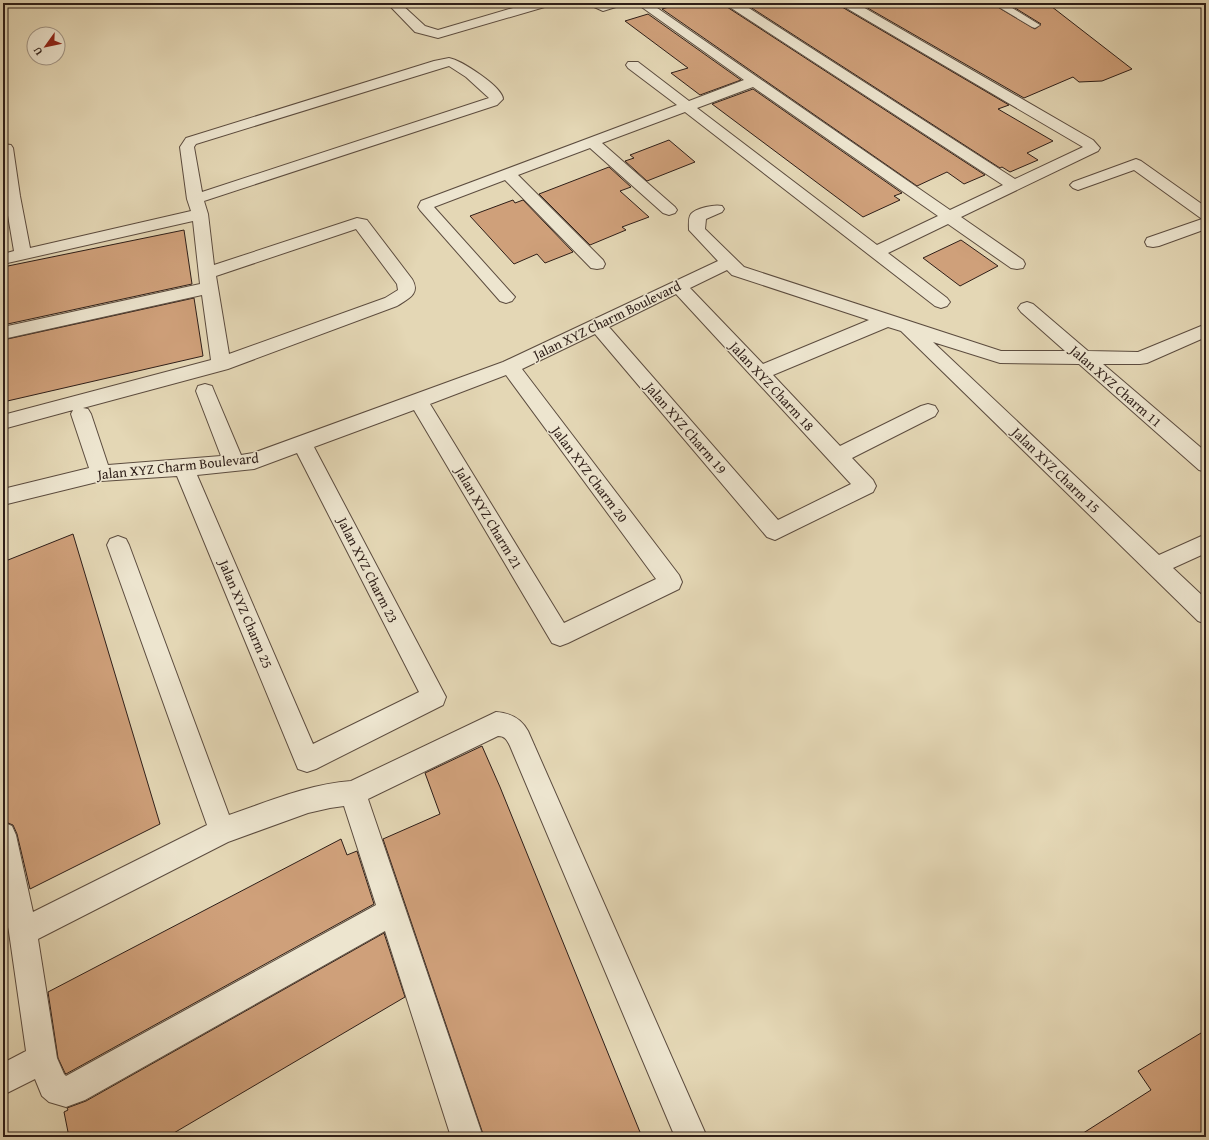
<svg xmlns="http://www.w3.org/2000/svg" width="1209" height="1140" viewBox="0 0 1209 1140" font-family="'Gentium Book Plus',serif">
  <rect width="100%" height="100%" fill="#e4d7b5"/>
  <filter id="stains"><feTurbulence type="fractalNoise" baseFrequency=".005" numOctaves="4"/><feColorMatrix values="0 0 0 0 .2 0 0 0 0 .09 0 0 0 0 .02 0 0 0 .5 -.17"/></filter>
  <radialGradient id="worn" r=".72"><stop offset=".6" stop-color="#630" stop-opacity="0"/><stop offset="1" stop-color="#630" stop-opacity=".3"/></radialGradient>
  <path fill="#cfa07a" stroke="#2e1e18" d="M682,3H725L727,7L985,175L964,184L947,172L917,186L662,9Z
    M744,3H840L842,7L1009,105L998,109L1053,141L1027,153L1038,160L1010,172L1002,167L1000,168Z
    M859,3H991L1035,29L1041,24L1007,3H1047L1132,69L1102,81L1079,82L1073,77L1024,98Z
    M648,14L741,80L700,95L671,73L688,68L625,21Z
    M753,89L902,193L894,196L900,200L863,217L712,104Z
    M669,140L695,162L647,181L625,161L634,158L630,155Z
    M609,167L631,187L620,191L649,217L622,227L626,230L590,245L539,194Z
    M513,200L515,203L523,200L573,252L545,263L537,254L514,264L470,216Z
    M184,230L192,284L3,325V267Z
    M961,240L998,266L960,286L923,258Z
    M194,298L203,356L3,402V340Z
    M73,534L160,824L30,889L17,834L13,825L3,821V562Z
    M482,746L500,787L642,1137H484L383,839L440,814L425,773Z
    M341,839L347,855L357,851L374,904L66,1074L65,1073L58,1058L48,992Z
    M384,933L405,997L167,1137H69L64,1112L68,1110L67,1108L86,1101Z
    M1206,1030V1137H1077L1151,1090L1138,1071Z"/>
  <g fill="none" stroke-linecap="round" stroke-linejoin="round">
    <defs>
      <path id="service" d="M992,3H1004L1040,25L1035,28L1032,27Z"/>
      <path id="minor" d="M387,3H400L425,26L438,30L530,3H550L548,6L438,38L415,32Z
        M590,3H621L619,6L603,11L592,6Z
        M636,3H650L950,210L1003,185L728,6L726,3H741L1015,179L1083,147L843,6L841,3H856L1093,140L1100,148L1098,151L961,217L1023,260L1025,264L1023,268L1017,269L1011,268L948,224L888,253L947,298L950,302L947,306L941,308L935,306L685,112L602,143L675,207L677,210L675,213L669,215L663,213L590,148L518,175L603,260L605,264L603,268L597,269L591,268L505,180L434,207L515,297L512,301L506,303L500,301L420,210L418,207L421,201L677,105L628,68L626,65L628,62H638L689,101L744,80ZM753,87L938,216L877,245L697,108Z
        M449,58C461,60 503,87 503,99L497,105L204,201L208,214L214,265L357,218L367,220L412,279C421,294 408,299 397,306L228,369L83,408L88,409L91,414L108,465L221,456L196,391L198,386L205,384L212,386L214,391L241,455L253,453L503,362L718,261L689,230C689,225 688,218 691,214C696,208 715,204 722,206L724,209L722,212L706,219L705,229L744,267L1001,351H1065L1021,312L1018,308L1021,304L1027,302L1033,304L1088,351L1138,352L1206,324V337L1147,363L1140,364H1103L1206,452V472L1199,470L1079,364L1000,363L933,342L1159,555L1206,534V553L1173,568L1206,599V624L1198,621L901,331L888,327L773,375L840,446L921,406L928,404L935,406L938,411L935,416L852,458L873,480L876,486L873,492L775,540L767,537L595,334L522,369L679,575L682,582L679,589L568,643L560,646L552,643L414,410L314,447L446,697L443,705L316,769L307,772L298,769L177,476L101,481L3,505V489L89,468L71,414L73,410L3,429V415L211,360L202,295L3,339V327L200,284L193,221L3,264V254L14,251L3,186V144L11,145L13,148L20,196L30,248L191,211L187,199L180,147L186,138L434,61ZM449,66L466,77L489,98L202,192L194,147L196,144ZM356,229L397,284L398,290L385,298L229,354L216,276ZM727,270L732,275L869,320L763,364L690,288ZM676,294L851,484L778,520L609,327ZM506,375L656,579L564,623L430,404ZM297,453L419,692L313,744L197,475L254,469Z
        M1136,159L1141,161L1206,207V229L1159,246L1153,247L1147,246L1145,242L1147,238L1202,219L1134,170L1078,190L1073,188L1070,185L1073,182Z
        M118,536L126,539L129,545L229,815C270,801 309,784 351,781L496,712C510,713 521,718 528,731L707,1137H675L510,746C507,740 505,736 498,736L368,799L483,1137H451L385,931L85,1100L66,1107L49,1102L42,1096L35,1079L3,1095V1063L26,1051L9,932L3,902V822L12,826L16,835L33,912L207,825L107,545L110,539ZM344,806L376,905L66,1076L64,1074L57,1058L38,939L228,842L308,813L330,808Z"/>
    </defs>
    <use href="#service" stroke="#5c4c3f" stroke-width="2"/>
    <use href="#minor" stroke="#5c4c3f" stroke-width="2"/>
    <use href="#service" fill="#ede5cf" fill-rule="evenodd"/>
    <use href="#minor" fill="#ede5cf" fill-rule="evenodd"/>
  </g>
  <g text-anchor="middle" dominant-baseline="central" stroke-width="3" stroke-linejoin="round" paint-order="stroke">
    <g font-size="14" fill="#2e1e18" stroke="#ede5cf">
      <text transform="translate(607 320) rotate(-26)">Jalan XYZ Charm Boulevard</text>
      <text transform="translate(772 386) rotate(47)">Jalan XYZ Charm 18</text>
      <text transform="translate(1116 386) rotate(41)">Jalan XYZ Charm 11</text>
      <text transform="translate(686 428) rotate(49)">Jalan XYZ Charm 19</text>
      <text transform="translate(178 466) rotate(-6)">Jalan XYZ Charm Boulevard</text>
      <text transform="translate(1056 470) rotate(44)">Jalan XYZ Charm 15</text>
      <text transform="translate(590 474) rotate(53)">Jalan XYZ Charm 20</text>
      <text transform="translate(489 518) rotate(59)">Jalan XYZ Charm 21</text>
      <text transform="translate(368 570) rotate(63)">Jalan XYZ Charm 23</text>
      <text transform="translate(246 614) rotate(67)">Jalan XYZ Charm 25</text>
    </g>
  </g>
  <rect width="1209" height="1140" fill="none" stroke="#e4d7b5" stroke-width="16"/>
  <rect x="4" y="4" width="1201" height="1132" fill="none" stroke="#2e1e18" stroke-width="2"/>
  <rect x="8" y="8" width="1193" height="1124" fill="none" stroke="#2e1e18"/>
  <g transform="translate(46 46) rotate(237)"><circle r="19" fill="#ede5cf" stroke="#a19586"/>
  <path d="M0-3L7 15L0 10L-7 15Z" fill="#8f2418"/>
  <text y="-6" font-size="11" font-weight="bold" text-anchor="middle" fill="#2e1e18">U</text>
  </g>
  <rect width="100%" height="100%" filter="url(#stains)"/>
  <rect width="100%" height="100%" fill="url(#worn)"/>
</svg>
